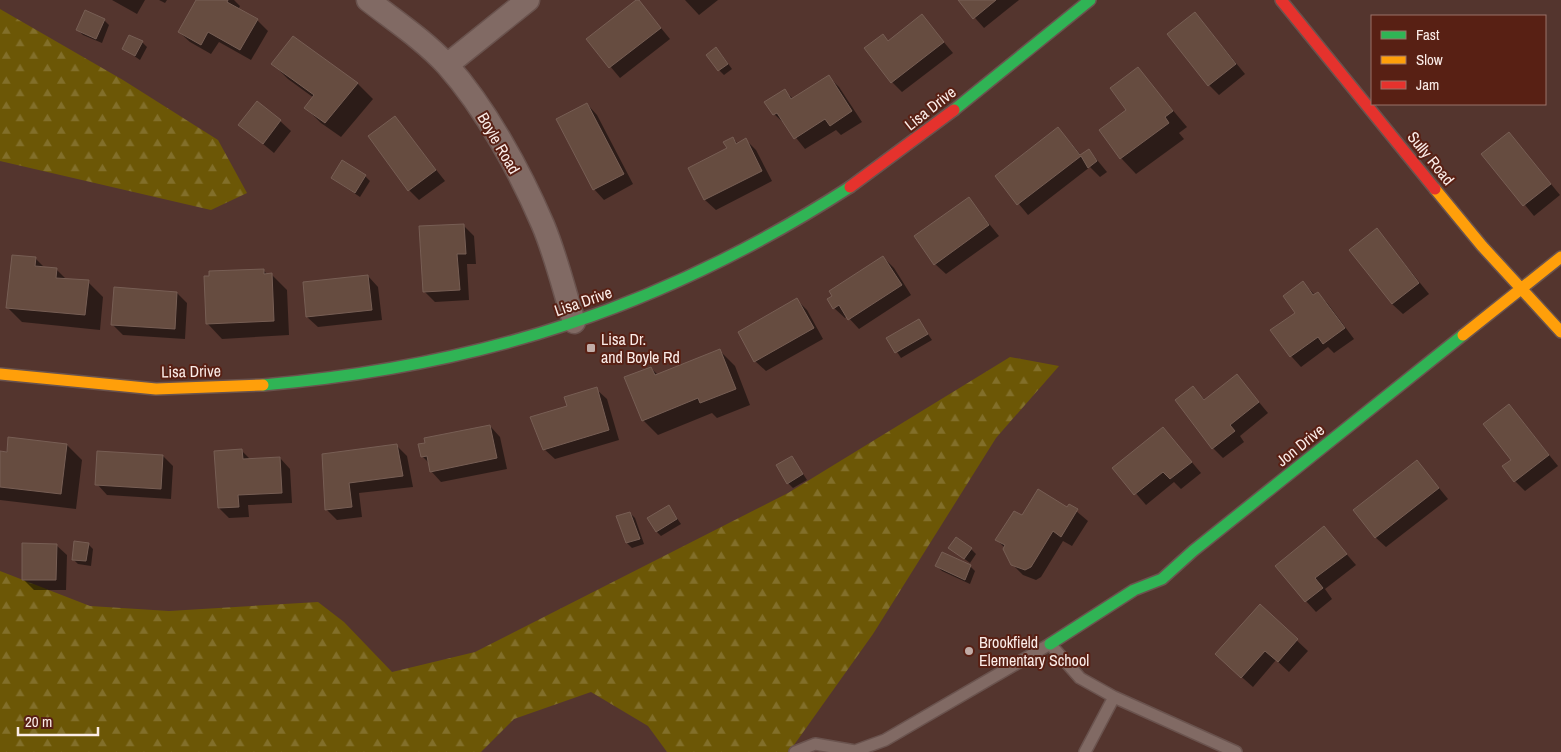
<svg xmlns="http://www.w3.org/2000/svg" width="1561" height="752" viewBox="0 0 1561 752" font-family="'Archivo Narrow',sans-serif">
  <defs>
    <pattern id="forest-firs" width="22" height="20" patternUnits="userSpaceOnUse" patternTransform="scale(1.25)"><rect width="22" height="20" fill="#6c5706"/><path d="M5 1l3.5 6h-7zM16 11l3.5 6h-7z" fill="#826f2a"/></pattern>
  </defs>
  <rect width="100%" height="100%" fill="#54352e"/>
  <path fill="url(#forest-firs)" d="M0,9L123,80L218,140L247,193L211,210L0,161Z
    M1010,357L1059,366L996,438L873,634L789,752H667L648,726L591,692L514,719L481,752H0V571L90,606L169,611L318,602L344,622L392,672L475,652L788,493Z"/>
  <path fill="#0007" d="M112,0H145L137,14Z
    M159,0H167L165,3Z
    M198,0H234L240,6L238,10L257,20L268,31L251,60L219,42L211,54L190,42L179,32Z
    M638,0L670,39L620,78L588,40Z
    M685,0H718L699,15Z
    M959,0H1019L984,28Z
    M1195,13L1245,74L1219,95L1209,85Z
    M922,16L953,53L902,92L892,82L888,42Z
    M104,20L109,25L102,43L83,35L78,30Z
    M293,37L358,84L373,99L341,137L321,123L306,108L314,98L288,79L273,64Z
    M142,42L147,47L140,60L124,49Z
    M721,54L732,69L724,75L719,70Z
    M1138,69L1187,127L1179,133L1184,139L1136,174L1121,158L1101,130L1128,110Z
    M828,76L839,87L862,122L841,135L836,130L805,149L785,124L774,114L785,91L793,99Z
    M587,104L597,115L633,184L604,200L594,189Z
    M395,118L445,181L419,200L409,190Z
    M280,121L291,131L274,153L240,125Z
    M1058,128L1081,155L1089,150L1107,172L1100,177L1090,167L1028,215L996,176Z
    M1509,133L1560,195L1534,216L1483,154Z
    M733,139L738,144L746,140L756,150L772,181L716,210L705,200L690,169L728,149Z
    M365,176L370,181L360,197L332,178Z
    M968,198L999,236L946,274L935,264Z
    M463,225L474,236L476,264H467L469,300L435,302L424,291Z
    M1377,230L1429,294L1403,314L1392,304Z
    M883,257L894,268L911,295L859,329L847,316L845,318L834,308Z
    M35,258L45,268L56,269L67,280L88,282L103,297L100,330L22,322L7,307Z
    M263,270L268,275H272L287,290L289,335L222,339L207,323Z
    M368,276L378,287L382,320L318,327L307,317Z
    M1303,283L1315,295L1318,293L1328,304L1354,339L1334,353L1328,347L1301,367L1291,356Z
    M177,293L187,303L185,339L123,335L113,325Z
    M797,300L807,310L823,339L766,371L755,361Z
    M919,321L932,340L901,358L888,338Z
    M719,350L735,366L750,405L717,418L712,413L658,435L643,420L651,368L658,375Z
    M1237,376L1268,413L1240,436L1244,442L1223,458L1213,448L1193,388L1205,400Z
    M596,389L607,399L619,440L555,459L544,449Z
    M1509,405L1558,466L1525,491L1515,481Z
    M490,426L500,437L507,469L441,482L431,471L430,464L422,456Z
    M1163,428L1201,473L1181,489L1174,482L1146,505L1114,468Z
    M67,445L82,460L76,509L0,500V452Z
    M397,446L407,456L413,487L359,493L362,517L337,520L327,510L323,455Z
    M242,451L251,460L280,458L290,469L292,503L248,505L249,517L229,518L219,508Z
    M163,456L173,466L171,499L107,495L97,484Z
    M792,457L807,480L793,488L788,483Z
    M1417,461L1448,499L1386,547L1375,537Z
    M1069,505L1088,521L1072,546L1063,541L1041,577L1036,580L1023,575L1012,564L1005,548L997,540L1067,509Z
    M669,507L681,524L661,536L656,531Z
    M630,513L635,518L644,544L632,548L627,543Z
    M1324,528L1356,565L1325,589L1332,599L1316,612L1306,601Z
    M88,544L93,549L91,566L78,564L73,559Z
    M56,545L67,555L66,590H34L23,579Z
    M950,548L971,549L976,554L970,563Z
    M937,566H970L975,571L970,584L942,571Z
    M1260,606L1308,651L1289,672L1276,660L1253,687L1227,664Z"/>
  <path fill="#664c40" stroke="#775e54" d="M196,0H228L227,2L258,19L240,50L208,32L201,45L178,32Z
    M636,0H639L661,28L609,68L586,39Z
    M958,0H996L973,19Z
    M85,10L105,19L96,39L76,30Z
    M1195,12L1236,64L1208,86L1167,34Z
    M922,14L944,42L891,83L864,48L883,34L888,41Z
    M129,35L143,41L135,56L122,49Z
    M293,36L358,83L325,123L304,108L314,95L271,64Z
    M716,47L728,64L718,71L706,55Z
    M1138,67L1173,111L1165,117L1169,123L1120,159L1099,130L1126,110L1110,88Z
    M829,75L852,111L830,126L825,119L794,139L777,113L773,115L764,102L785,89L791,99Z
    M257,101L281,120L263,144L238,125Z
    M587,103L624,174L593,190L556,119Z
    M395,116L436,170L408,191L368,136Z
    M1058,127L1080,155L1089,149L1097,161L1088,168L1081,156L1017,205L995,176Z
    M1509,132L1551,184L1523,206L1481,154Z
    M733,137L736,144L746,138L762,171L704,200L688,168L727,148L723,142Z
    M342,160L366,175L355,193L331,178Z
    M969,197L989,225L934,265L914,236Z
    M464,224L466,254H457L460,290L423,292L419,226Z
    M1377,228L1419,283L1392,304L1349,250Z
    M12,255L36,257L35,266L57,268L56,278L89,280L85,315L6,308Z
    M883,256L902,285L848,320L839,305L833,309L827,299L832,296L829,291Z
    M264,269V274L272,273L274,321L206,324L204,276H209V271Z
    M368,275L372,310L306,317L303,282Z
    M1303,281L1313,295L1318,292L1345,328L1323,344L1318,337L1290,357L1270,330L1295,313L1283,296Z
    M114,287L177,292L175,329L111,325Z
    M797,298L814,328L754,362L738,332Z
    M919,319L928,334L895,353L886,338Z
    M720,349L736,389L700,403L698,398L642,421L624,377L651,367L655,375Z
    M1237,374L1259,402L1230,425L1235,431L1212,449L1175,400L1193,386L1204,400Z
    M597,387L609,430L543,450L530,417L567,406L564,397Z
    M1509,404L1549,455L1514,482L1502,466L1511,460L1483,424Z
    M490,425L497,458L430,472L427,456L421,457L418,444L425,443L424,438Z
    M1163,427L1192,462L1170,479L1163,472L1134,495L1112,468Z
    M8,437L67,444L61,494L0,487V451L7,452Z
    M397,444L403,476L349,483L352,507L325,510L322,454Z
    M242,449L243,459L280,457L282,493L238,495L239,507L218,508L214,451Z
    M97,451L163,455L161,489L95,485Z
    M792,456L803,474L787,484L776,465Z
    M1417,460L1439,488L1375,538L1353,510Z
    M1038,489L1067,507L1069,504L1078,509L1061,537L1053,531L1031,567L1025,570L1011,565L1003,549L1005,545L995,540L1014,511L1022,515Z
    M669,505L677,519L656,532L647,518Z
    M630,512L640,539L626,543L616,516Z
    M1324,526L1347,554L1315,578L1323,588L1305,602L1275,566Z
    M956,537L972,548L964,559L948,548Z
    M74,541L89,543L86,561L72,560Z
    M22,543L57,544L56,580H22Z
    M942,552L971,565L965,580L935,566Z
    M1260,604L1298,639L1278,662L1265,651L1241,678L1215,654Z"/>
  <g fill="none" stroke-linecap="round" stroke-linejoin="round">
    <defs>
      <path id="lane" d="M1114,697L1236,752
        M795,752L815,744L855,751L885,740L1050,644L1080,678L1114,697L1085,752"/>
      <path id="street" d="M368,0C395,21 424,40 447,65C486,109 520,171 543,225C556,256 564,290 574,322
        M447,65L528,0"/>
      <path id="fast" d="M954,110L1090,0
        M263,385C482,366 664,307 850,187
        M1050,644L1134,590L1162,579L1193,551L1463,335"/>
      <path id="slow" d="M1435,189L1482,246L1561,332
        M1463,335L1561,257
        M0,374L156,389L263,385"/>
      <path id="jam" d="M1281,0L1435,189
        M850,187L954,110"/>
    </defs>
    <use href="#lane" stroke="#6a534e" stroke-width="14"/>
    <use href="#street" stroke="#6a534e" stroke-width="25"/>
    <use href="#fast" stroke="#6a534e" stroke-width="14"/>
    <use href="#slow" stroke="#6a534e" stroke-width="14"/>
    <use href="#jam" stroke="#6a534e" stroke-width="14"/>
    <use href="#lane" stroke="#816a64" stroke-width="11"/>
    <use href="#street" stroke="#816a64" stroke-width="22"/>
    <use href="#fast" stroke="#30b455" stroke-width="11"/>
    <use href="#slow" stroke="#ff9f0a" stroke-width="11"/>
    <use href="#jam" stroke="#e5322d" stroke-width="11"/>
  </g>
  <g fill="#c1aca7" stroke="#582014" stroke-width="2">
    <rect x="586" y="343" width="10" height="10" rx="2.5"/>
    <circle cx="969" cy="651" r="5"/>
  </g>
  <g text-anchor="middle" dominant-baseline="central" stroke-width="4" stroke-linejoin="round" paint-order="stroke">
    <g font-size="16" fill="#fbece8" stroke="#582014">
      <text transform="translate(930 108) rotate(-38)">Lisa Drive</text>
      <text transform="translate(499 143) rotate(60)">Boyle Road</text>
      <text transform="translate(1431 158) rotate(51)">Sully Road</text>
      <text transform="translate(583 301) rotate(-19)">Lisa Drive</text>
      <text transform="translate(191 371) rotate(-1)">Lisa Drive</text>
      <text transform="translate(1300 445) rotate(-39)">Jon Drive</text>
    </g>
    <g font-size="16" fill="#fbece8" stroke="#582014" text-anchor="start">
      <text x="601" y="339">Lisa Dr.<tspan x="601" dy="18">and Boyle Rd</tspan></text>
      <text x="979" y="642">Brookfield<tspan x="979" dy="18">Elementary School</tspan></text>
    </g>
  </g>
  <rect x="1371" y="15" width="175" height="90" fill="#582014" stroke="#997269"/>
  <rect x="1381" y="31" width="25" height="8" fill="#30b455" stroke="#997269"/>
  <text x="1416" y="40" font-size="15" fill="#fbece8">Fast</text>
  <rect x="1381" y="56" width="25" height="8" fill="#ff9f0a" stroke="#997269"/>
  <text x="1416" y="65" font-size="15" fill="#fbece8">Slow</text>
  <rect x="1381" y="81" width="25" height="8" fill="#e5322d" stroke="#997269"/>
  <text x="1416" y="90" font-size="15" fill="#fbece8">Jam</text>
  <path d="M18 727v8h80v-8" fill="none" stroke="#fbece8" stroke-width="2.5"/>
  <text x="25" y="727" font-size="15" fill="#fbece8" stroke="#582014" stroke-width="4" paint-order="stroke">20 m</text>
</svg>
